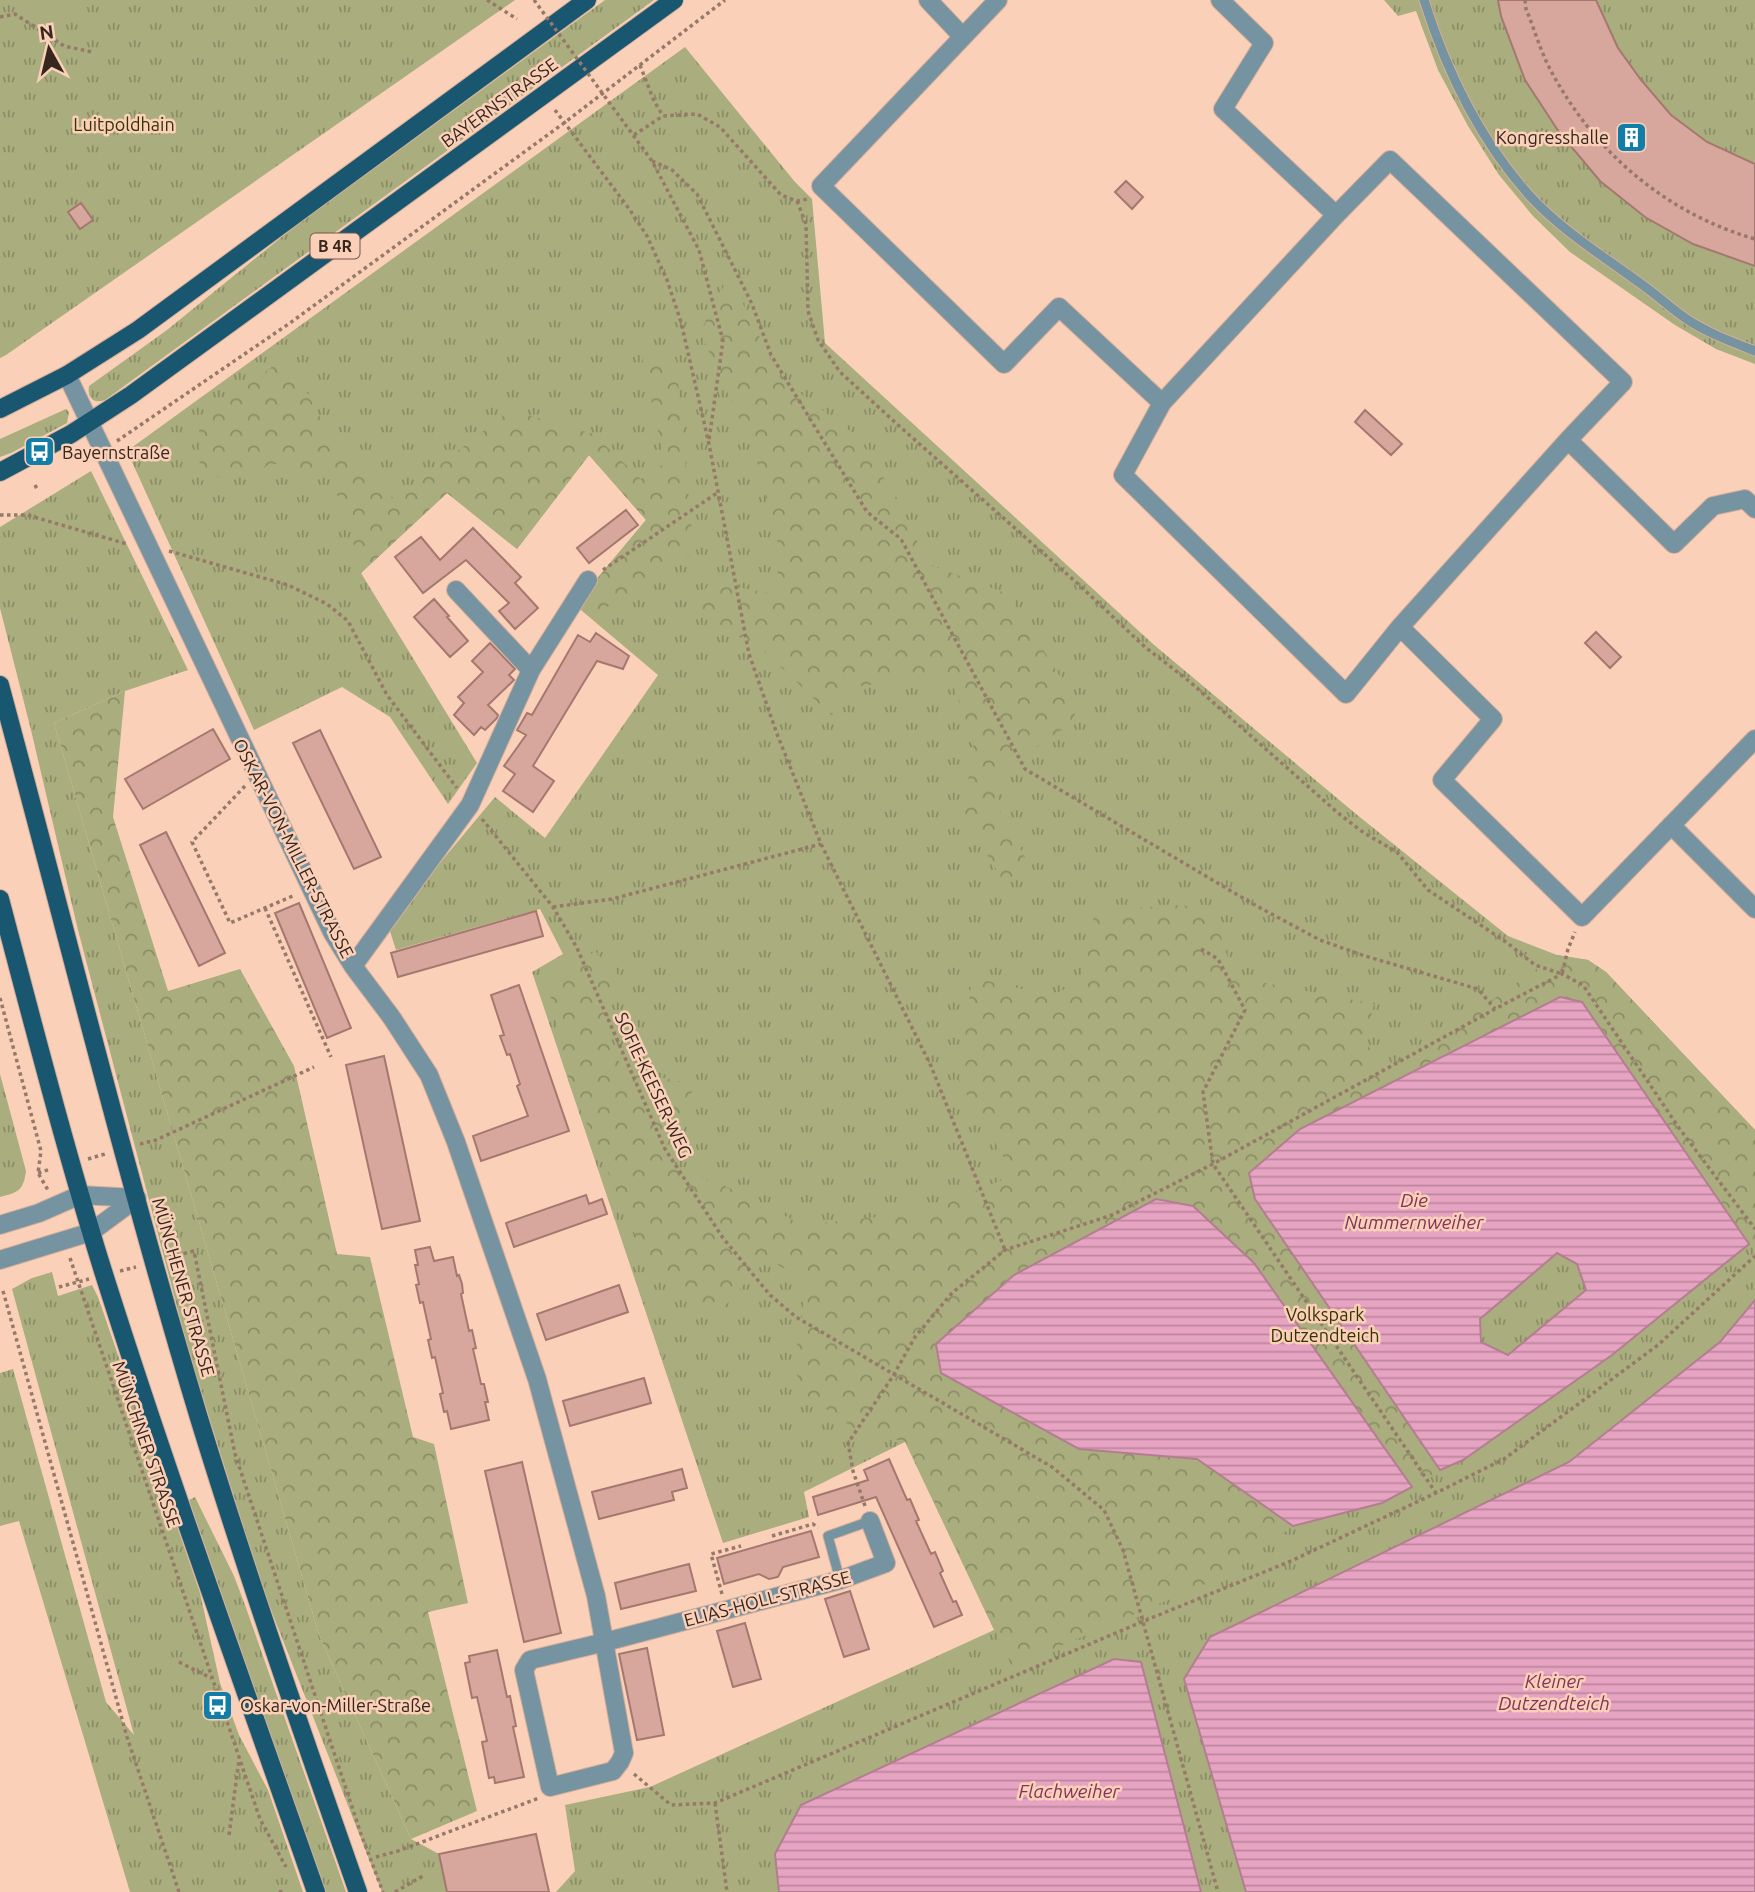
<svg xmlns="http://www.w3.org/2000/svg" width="1755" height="1892" viewBox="0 0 1755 1892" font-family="Ubuntu,sans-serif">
  <defs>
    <pattern id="grass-tufts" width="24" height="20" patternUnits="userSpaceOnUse" patternTransform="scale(1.75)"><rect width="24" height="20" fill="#aaad7d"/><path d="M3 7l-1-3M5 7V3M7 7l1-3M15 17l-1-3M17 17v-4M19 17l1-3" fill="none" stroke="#8b8d66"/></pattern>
    <pattern id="forest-crowns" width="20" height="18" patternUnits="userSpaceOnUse" patternTransform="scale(1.75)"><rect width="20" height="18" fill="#aaad7d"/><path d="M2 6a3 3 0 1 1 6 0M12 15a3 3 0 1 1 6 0" fill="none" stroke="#8b8d66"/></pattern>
    <pattern id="water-rules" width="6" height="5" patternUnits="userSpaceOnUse" patternTransform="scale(1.75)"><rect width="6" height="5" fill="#e7a4c2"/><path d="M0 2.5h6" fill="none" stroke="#bc859d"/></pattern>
  </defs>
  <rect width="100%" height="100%" fill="#fbd0b8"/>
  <path fill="url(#grass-tufts)" d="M0,0H515L6,355L0,358Z
    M605,0H654L105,400C94,404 87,398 89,386L167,330L299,223Z
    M1384,0H1755V364L1716,349L1675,325L1570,252L1533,216L1499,175L1468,126L1438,70L1416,11L1398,16Z
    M685,47L795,182L812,199L825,343L1153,644L1356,814L1508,936L1557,955L1588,960L1606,972L1755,1130V1892H556L575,1871L565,1805L650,1787L994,1630L905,1442L804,1492L809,1517L723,1543L532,972L563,954L540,909L396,950L388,925L495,797L545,838L658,675L575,605L646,520L589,455L517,549L447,493L361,573L477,763L448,804L390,717L342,687L254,730L127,451Z
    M66,409L69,412L67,423L11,453L0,457V439Z
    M91,471L188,670L125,691L54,723L319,1635L411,1839L439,1854L447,1892H382L262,1587L190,1356L78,930L31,730L0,608V527Z
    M0,1074L26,1171C23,1191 19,1192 0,1197Z
    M52,1272L58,1296L92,1285L98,1297L200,1593L220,1683L239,1735L268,1790L303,1892H130L19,1521L0,1526V1373L13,1369L106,1702L134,1735L12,1289L32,1278Z
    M195,1497L234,1576L245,1605L346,1892H325L189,1500Z"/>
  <path fill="url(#forest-crowns)" d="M729,276L780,378L858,437L899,502L928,564L1008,594L1071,694L1076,720L996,775L1001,817L1030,865L1004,882L963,816L974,741L949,676L842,688L832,716L762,649L688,610L711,582L778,595L777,539L754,451L700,332Z
    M287,355L336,447L394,500L511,410L593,434L641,479L665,463L642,357L676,359L694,553L591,617L575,605L646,520L589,455L517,549L447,493L361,573L351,534L331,478L280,463L200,481L199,424Z
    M125,691L113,817L168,991L240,969L294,1066L337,1254L370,1257L413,1437L434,1444L468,1603L428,1612L477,1811L411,1839L319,1635L54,723Z
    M1184,905L1216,921L1234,977L1374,1004L1365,1042L1388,1072L1557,955L1588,960L1606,972L1755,1130V1239L1749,1244L1582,1003L1249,1173L1255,1199L1440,1470L1412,1487L1254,1263L1193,1206L1079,1449L1197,1459L1293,1526L1226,1575L1012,1667L906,1442L858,1431L799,1390L795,1357L807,1281L767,1259L716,1316L640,1246L569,1083L548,985L595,951L622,979L602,1033L624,1070L689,1083L695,1103L667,1167L723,1185L803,1225L896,1215L949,1202L1014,1175L959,1081L972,977L1052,996L1081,980L1095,910Z"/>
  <path fill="#aaad7d" d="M15,0H76L40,24L20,10Z"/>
  <path fill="url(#water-rules)" stroke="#b27e90" stroke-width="2" fill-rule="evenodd" d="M1560,997L1582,1002L1749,1244L1612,1355L1463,1460L1440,1470L1255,1199L1249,1173L1300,1129ZM1557,1253L1577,1264L1586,1290L1508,1355L1481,1342L1480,1319Z
    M1156,1199L1193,1206L1254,1263L1412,1487L1382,1503L1293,1526L1197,1459L1079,1449L941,1373L936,1344L1014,1275Z
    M1755,1300V1892H1246L1184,1679L1210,1637L1569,1462L1720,1342Z
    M1114,1659L1141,1662L1201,1892H779L775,1854L801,1805Z"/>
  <path fill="#d7a79e" stroke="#a5786f" stroke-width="2" d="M1498,0H1596L1618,48L1641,80L1671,115L1707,142L1755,164V266L1693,244L1645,217L1600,181L1559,132L1525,80L1501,16Z
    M1126,181L1143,197L1132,209L1115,192Z
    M81,203L93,220L80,229L68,212Z
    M1365,410L1402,444L1391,455L1355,422Z
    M626,510L638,525L589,563L577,548Z
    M473,528L521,577L515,583L538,608L515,629L499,611L509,603L466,560L423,593L395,557L421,537L440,560Z
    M434,599L449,616L447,617L468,641L450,657L414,617Z
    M1596,632L1621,657L1610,668L1585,643Z
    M596,633L629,656L623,669L597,661L584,682L533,766L554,781L533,812L503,791L515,774L504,766L526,735L517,730L527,713L532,715L578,635L590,642Z
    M490,643L515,669L509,675L514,680L488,705L498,715L497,718L485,730L481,727L474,735L454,715L464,703L458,697L483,672L472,661Z
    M213,729L230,759L143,809L125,779Z
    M320,730L381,857L354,869L293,743Z
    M166,832L225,953L199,966L140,845Z
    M299,903L351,1028L327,1038L275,913Z
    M536,911L543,936L398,977L391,953Z
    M519,985L569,1131L481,1161L473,1136L528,1116L517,1086L520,1084L510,1054L507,1055L500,1036L504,1035L491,995Z
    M384,1056L420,1221L382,1229L346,1065Z
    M586,1195L589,1204L602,1199L607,1214L514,1247L506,1223Z
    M430,1247L434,1261L453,1257L457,1276L459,1275L462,1284L463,1293L461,1294L469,1331L472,1330L476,1348L473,1349L481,1384H484L488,1402H485L489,1420L451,1429L447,1411L444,1412L440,1394L443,1393L435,1357L432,1358L428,1340L431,1339L423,1302L420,1303L416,1285L419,1284L415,1265H418L415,1250Z
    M619,1285L628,1312L546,1340L537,1314Z
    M644,1378L651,1403L570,1426L563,1401Z
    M889,1459L907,1500L910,1499L919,1520L916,1521L931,1554L935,1552L943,1571L940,1573L953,1602L956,1601L962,1615L934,1627L876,1497L818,1515L813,1497L868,1480L864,1470Z
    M522,1462L561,1633L524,1642L485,1471Z
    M682,1469L687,1488L672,1492L674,1500L599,1519L592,1492Z
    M811,1531L819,1557L783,1567L778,1577L769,1579L759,1574L724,1584L717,1558Z
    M689,1564L696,1591L621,1609L615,1583Z
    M850,1591L869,1649L844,1657L825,1599Z
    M745,1623L761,1679L733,1687L717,1631Z
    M647,1648L664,1735L637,1740L619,1654Z
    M497,1650L507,1697L510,1696L516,1726L513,1727L524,1777L495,1783L494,1777L489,1778L482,1742L487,1741L477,1697L472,1698L465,1663L470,1662L469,1656Z
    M536,1834L549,1892H447L439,1854Z"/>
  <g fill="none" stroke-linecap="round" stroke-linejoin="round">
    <defs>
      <path id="lane" d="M1424,0C1446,70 1480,140 1529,195C1560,229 1600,254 1637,281C1655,293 1670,308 1688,320C1708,333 1732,342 1755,351
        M840,1580L828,1536L870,1521"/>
      <path id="street" d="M928,0L963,37
        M998,0L821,186L1004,364L1059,307L1162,403L1123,475L1346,694L1400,627L1493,719L1442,780L1582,917L1755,739
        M1220,0L1264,43L1223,109L1336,215L1390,160L1623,382L1568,440L1674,544L1713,506L1745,499L1755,509
        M67,375L332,932L353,966L392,1018L429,1075L456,1142L537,1379L596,1596L624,1753L620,1762L613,1771L550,1787L524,1670L530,1660L605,1642L840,1580L886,1563L870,1521
        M1162,403L1336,215
        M456,590L531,670
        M1400,627L1568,440
        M1671,825L1755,909
        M353,966L470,805L531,670L588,580
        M0,1225L39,1213L80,1195L137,1198
        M0,1260L91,1232L137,1198"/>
      <path id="primary" d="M0,409L67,375L138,330L587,0
        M0,472L71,434L131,395L674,0
        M0,685C66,930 126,1176 199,1418C248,1578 303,1735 358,1892
        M0,899C33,1024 65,1149 103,1271C169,1480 244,1686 316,1892"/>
    </defs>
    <use href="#lane" stroke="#d4ae99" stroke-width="11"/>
    <use href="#street" stroke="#d4ae99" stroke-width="20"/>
    <use href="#primary" stroke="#d4ae99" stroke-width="20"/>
    <path stroke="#967968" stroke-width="3.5" stroke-dasharray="3.5 3.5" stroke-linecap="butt" d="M487,0L517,19
      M1525,0L1526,9C1534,28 1540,50 1550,69C1593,151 1665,213 1755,239
      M0,17L15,14L64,46L92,52
      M640,65L654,101L663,116
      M555,110L630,210L647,236L667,280L681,322L709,444L749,654L777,734L821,844L931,1066L1005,1250
      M625,124L652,161L699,250L723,341L709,440
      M634,135L663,116L697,114L720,127L781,195L797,201L808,199
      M652,161L672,170L697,194L752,304L771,355L867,512L901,539L1025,769L1253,904L1320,940L1365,956L1478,989L1495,1009
      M797,201L806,224L808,311L818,340L840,372L898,425L1077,583L1145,647L1189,681L1338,813L1364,833L1397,852L1428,890L1506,942L1535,965L1562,974L1568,949L1575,932
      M117,441L290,323L564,123L725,0
      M35,485L38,491
      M0,515H27L127,544
      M169,551L288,585L327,604L348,621L387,695L457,788
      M603,570L717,493
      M245,786L192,842L230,923L295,895
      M482,819L553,907L577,948L665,1149L723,1238L770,1295L796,1317L1052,1467L1104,1510L1123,1550L1218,1892
      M553,907L612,899L821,844
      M265,908L331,1057
      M1201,949L1218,959L1245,1010L1203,1092L1213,1164L1436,1493
      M0,998L41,1151L38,1173L48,1190
      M140,1144L156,1140L314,1067
      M88,1159L105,1154
      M38,1173L51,1169
      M170,1257L194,1251L235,1454L361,1834L383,1892
      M70,1258L260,1819L286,1867
      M120,1271L136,1267
      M59,1287L89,1279
      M3,1291L127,1737L179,1892
      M865,1506L853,1471L848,1443L893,1376L915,1337L952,1293L1005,1250L1112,1215L1213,1164L1495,1009L1562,974L1583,985L1679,1128L1755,1229
      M772,1536L813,1524L818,1528
      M722,1594L711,1554L741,1546
      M179,1662L211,1678
      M634,1774L671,1805L715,1803L1144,1621L1291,1561L1436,1493L1504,1459L1658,1345L1755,1256
      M715,1803L727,1892
      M229,1835L239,1760
      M376,1857L398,1851L539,1798
      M279,1892L283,1891
      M395,1892L423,1876"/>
    <use href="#lane" stroke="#7693a1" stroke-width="9"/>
    <use href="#street" stroke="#7693a1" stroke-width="18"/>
    <use href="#primary" stroke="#195670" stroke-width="18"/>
    <path stroke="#967968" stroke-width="3.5" stroke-dasharray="3.5 3.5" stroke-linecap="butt" d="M534,0L625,124"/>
  </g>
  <defs>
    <symbol id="building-square" viewBox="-11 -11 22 22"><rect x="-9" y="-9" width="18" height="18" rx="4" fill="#127ea7" stroke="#fbd0b8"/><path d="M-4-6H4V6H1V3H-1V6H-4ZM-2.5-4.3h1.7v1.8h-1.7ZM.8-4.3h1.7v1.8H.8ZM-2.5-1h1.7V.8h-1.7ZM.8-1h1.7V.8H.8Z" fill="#fff"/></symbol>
    <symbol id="bus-square" viewBox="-11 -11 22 22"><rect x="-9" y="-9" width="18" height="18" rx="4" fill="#127ea7" stroke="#fbd0b8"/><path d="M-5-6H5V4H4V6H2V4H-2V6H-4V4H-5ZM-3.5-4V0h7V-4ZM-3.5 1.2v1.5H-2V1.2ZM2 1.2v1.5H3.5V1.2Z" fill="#fff"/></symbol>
  </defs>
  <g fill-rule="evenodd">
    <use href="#building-square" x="1614" y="120" width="35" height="35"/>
    <use href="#bus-square" x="22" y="434" width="35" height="35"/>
    <use href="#bus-square" x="200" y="1688" width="35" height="35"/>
  </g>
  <g text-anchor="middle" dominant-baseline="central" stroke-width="5" stroke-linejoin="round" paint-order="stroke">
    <rect fill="#fbd0b8" stroke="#72594c" stroke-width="2" x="310.5" y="233.5" width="49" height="25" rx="5"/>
    <g font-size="16" font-weight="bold" fill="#37261d">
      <text x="335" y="246">B 4R</text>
    </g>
    <g font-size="18" fill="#37261d" stroke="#fbd0b8">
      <text transform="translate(499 102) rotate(-36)">BAYERNSTRASSE</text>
      <text transform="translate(294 848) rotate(63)">OSKAR-VON-MILLER-STRASSE</text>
      <text transform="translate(654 1085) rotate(65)">SOFIE-KEESER-WEG</text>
      <text transform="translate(184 1287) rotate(74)">MÜNCHENER STRASSE</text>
      <text transform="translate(147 1444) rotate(71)">MÜNCHNER STRASSE</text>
      <text transform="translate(767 1598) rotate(-15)">ELIAS-HOLL-STRASSE</text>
    </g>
    <g font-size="18" fill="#333400" stroke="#fbd0b8">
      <text x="124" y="124">Luitpoldhain</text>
      <text x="1325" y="1314">Volkspark<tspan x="1325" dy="21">Dutzendteich</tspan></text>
    </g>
    <g font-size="18" fill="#37261d" stroke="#fbd0b8" text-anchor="start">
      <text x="1609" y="137" text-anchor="end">Kongresshalle</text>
      <text x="62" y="452">Bayernstraße</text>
      <text x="240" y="1705">Oskar-von-Miller-Straße</text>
    </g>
    <g font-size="19" font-style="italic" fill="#81335c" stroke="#fbd0b8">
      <text x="1414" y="1200">Die<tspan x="1414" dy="22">Nummernweiher</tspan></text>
      <text x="1554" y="1681">Kleiner<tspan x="1554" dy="22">Dutzendteich</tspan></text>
      <text x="1069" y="1791">Flachweiher</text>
    </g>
  </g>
  <g transform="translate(49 49) rotate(352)" stroke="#fbd0b8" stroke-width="5" paint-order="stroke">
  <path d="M0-5L12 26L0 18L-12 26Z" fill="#37261d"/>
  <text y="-10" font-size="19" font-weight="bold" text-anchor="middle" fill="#37261d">N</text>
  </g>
</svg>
